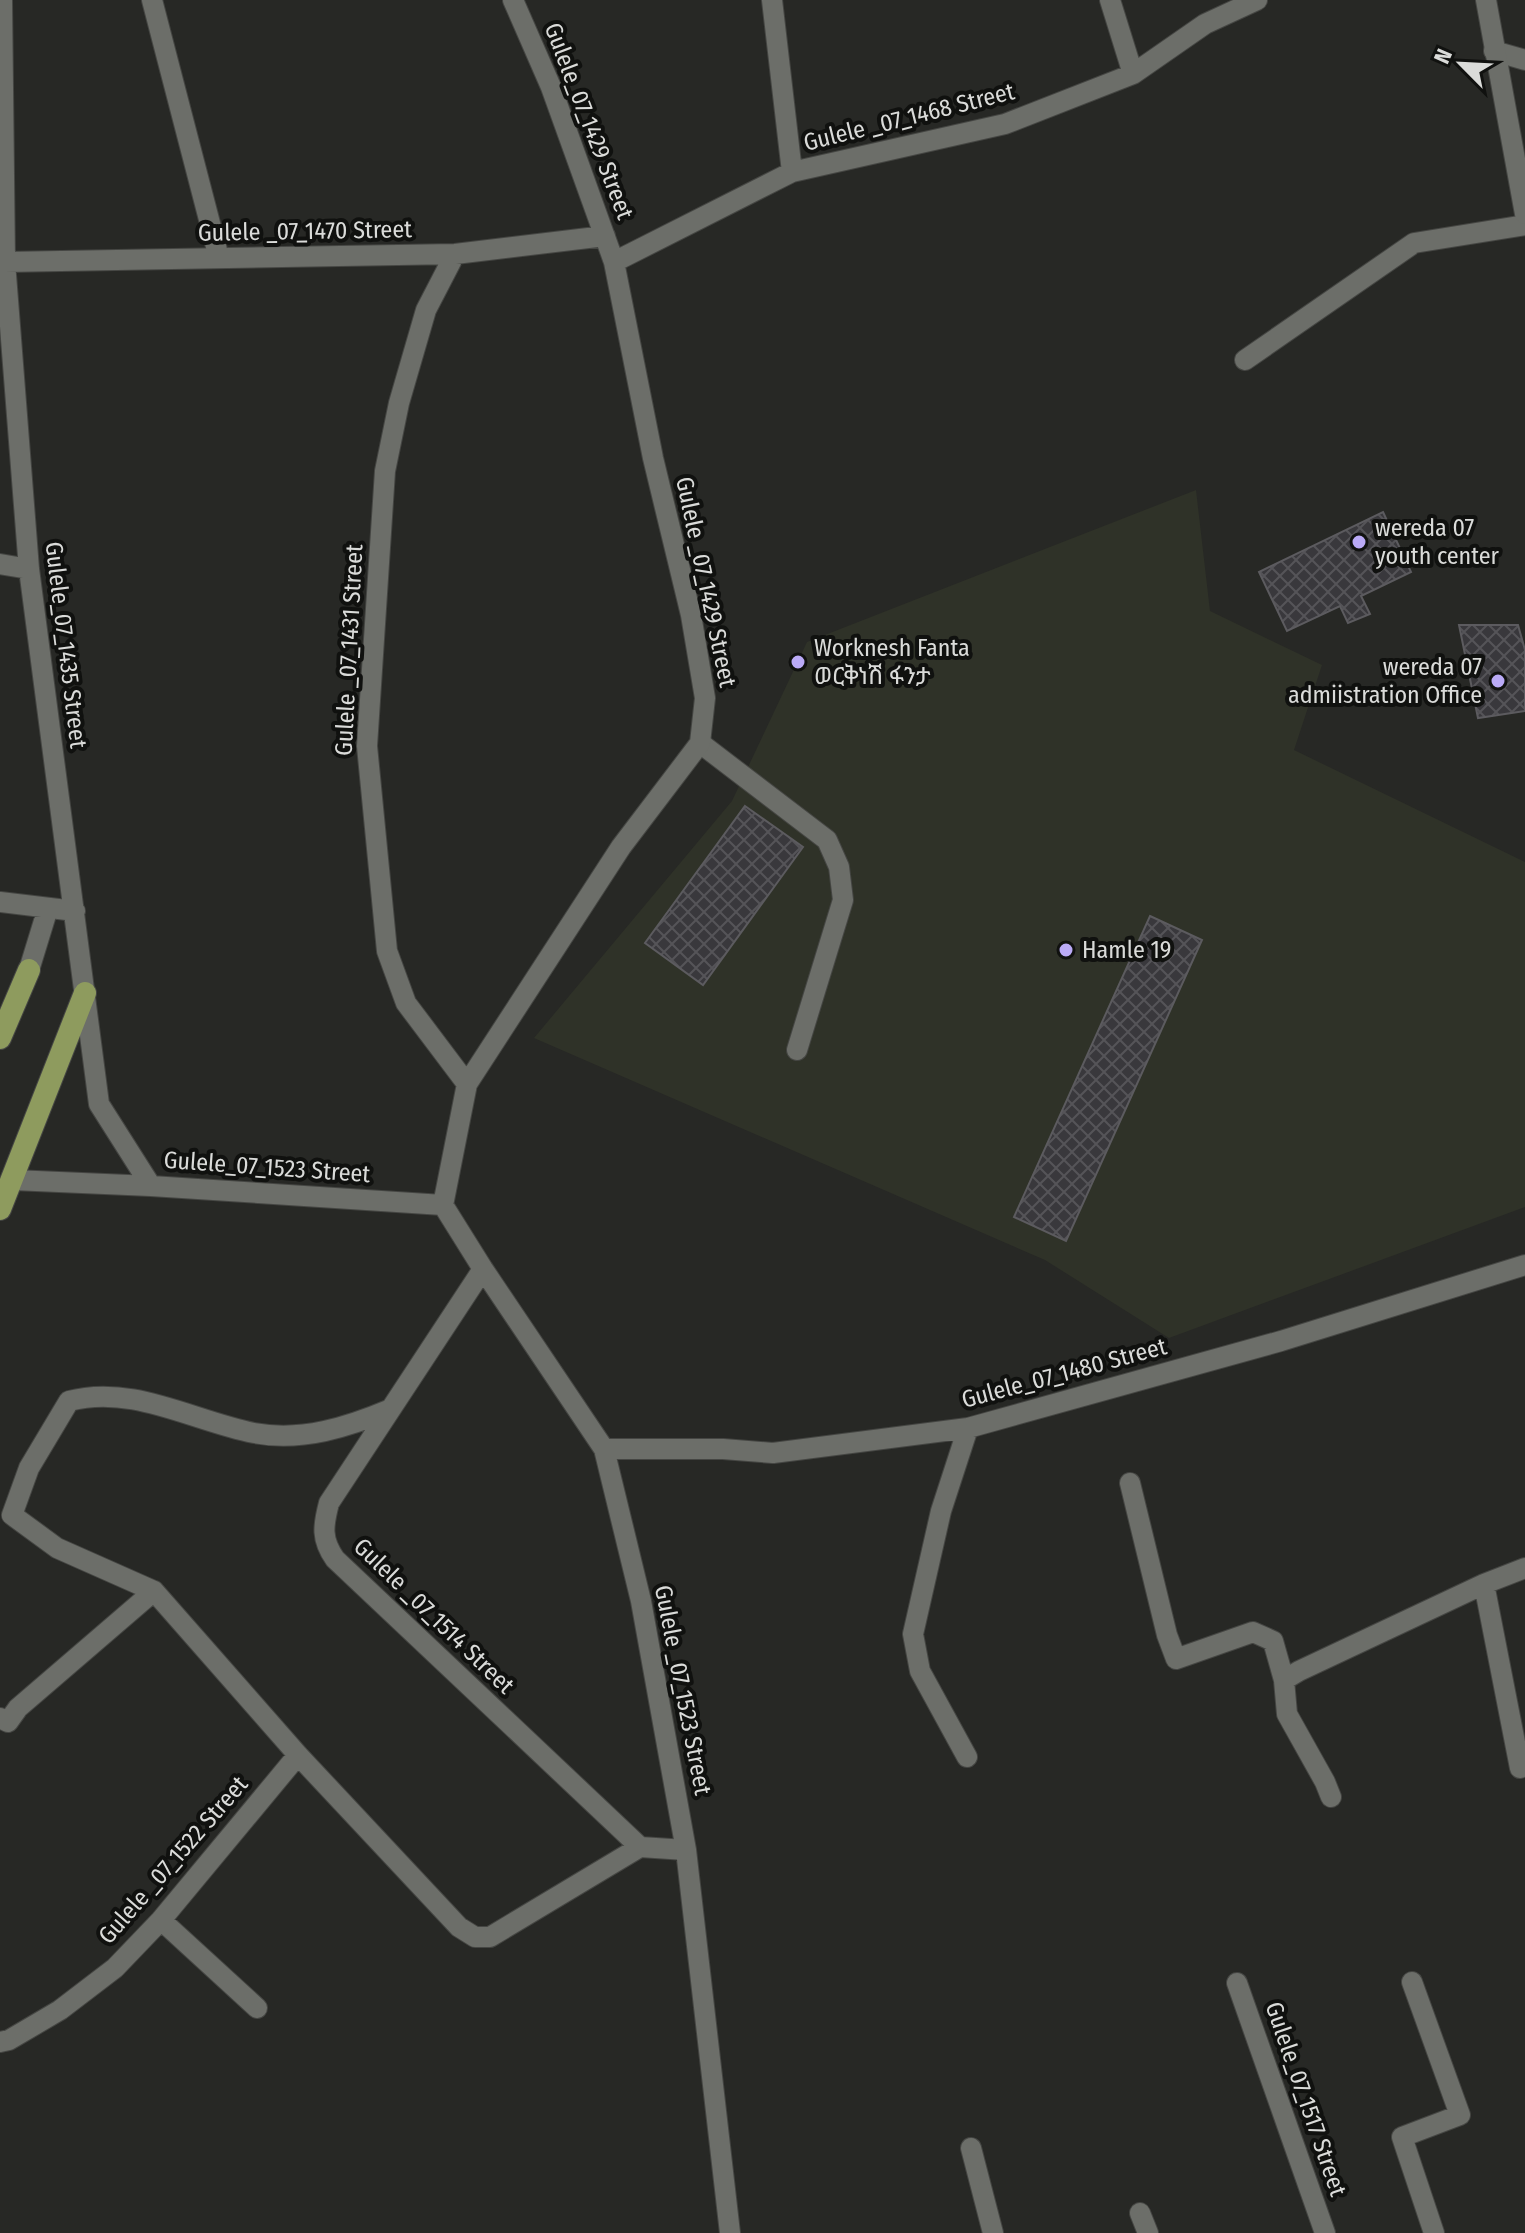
<svg xmlns="http://www.w3.org/2000/svg" width="1525" height="2233" viewBox="0 0 1525 2233" font-family="'Fira Sans Condensed','Noto Sans Ethiopic',sans-serif">
  <defs>
    <pattern id="building-cross-hatch" width="8" height="8" patternUnits="userSpaceOnUse" patternTransform="scale(2)"><rect width="8" height="8" fill="#39383c"/><path d="M0 0l8 8M0 8l8-8" fill="none" stroke="#555458"/></pattern>
  </defs>
  <rect width="100%" height="100%" fill="#272825"/>
  <path fill="#2f3228" d="M1196,490L1210,611L1322,665L1294,750L1525,862V1207L1169,1338L1045,1260L534,1038L732,801L807,642Z"/>
  <path fill="url(#building-cross-hatch)" stroke="#5c5b5f" stroke-width="2" d="M1383,512L1411,572L1361,596L1370,614L1348,623L1340,606L1287,631L1259,572Z
    M1459,625H1518L1525,650V711L1478,718Z
    M745,806L803,847L703,985L645,943Z
    M1150,916L1202,940L1066,1241L1014,1217Z"/>
  <g fill="none" stroke-linecap="round" stroke-linejoin="round">
    <defs>
      <path id="service" d="M700,743L827,840L839,867L843,900L797,1050"/>
      <path id="minor" d="M2,0L5,262L29,569L99,1104L151,1186L443,1205
        M152,0L219,258
        M772,0L792,172
        M1110,0L1133,74
        M1494,51L1525,60
        M455,254L426,310L399,403L385,471L367,746L387,951L406,1003L467,1084
        M5,262L455,254L605,236
        M614,262L792,172L1005,124L1133,74L1205,24L1257,0
        M1245,360L1414,243L1525,225
        M0,564L29,569
        M0,902L75,911
        M29,970L48,908
        M13,1180L151,1186
        M443,1205L467,1084L621,847L700,743L705,698L691,615L653,458L614,262L551,87L513,0
        M443,1205L483,1269L604,1449L641,1601L686,1850L730,2233
        M483,1269L329,1503C323,1526 321,1539 335,1559L640,1847L686,1850
        M391,1409C348,1427 302,1442 254,1433C193,1421 132,1384 69,1401L29,1468L12,1515L57,1548L154,1591L298,1755L459,1927L475,1937H490L640,1847
        M604,1449H723L773,1453L968,1428L1281,1341L1525,1265
        M1130,1483L1167,1635L1176,1659L1253,1632L1273,1641L1284,1680
        M1484,1584L1520,1768
        M0,1718L8,1722L18,1708L154,1591
        M967,1757L920,1671L913,1634L941,1511L968,1428
        M1331,1797L1325,1782L1287,1714L1284,1680L1299,1671L1484,1584L1525,1568
        M161,1920L257,2008
        M1412,1982L1460,2115L1402,2137L1434,2233
        M1237,1983L1325,2233
        M0,2042L9,2040L60,2010L115,1968L161,1920L298,1755
        M971,2148L993,2233
        M1140,2213L1148,2233"/>
      <path id="secondary" d="M1486,0L1525,214"/>
      <path id="trunk" d="M0,1038L29,970
        M0,1209L85,993"/>
    </defs>
    <use href="#service" stroke="#454643" stroke-width="22"/>
    <use href="#minor" stroke="#454643" stroke-width="22"/>
    <use href="#secondary" stroke="#454643" stroke-width="22"/>
    <use href="#trunk" stroke="#454643" stroke-width="24"/>
    <use href="#service" stroke="#6c6e69" stroke-width="20"/>
    <use href="#minor" stroke="#6c6e69" stroke-width="20"/>
    <use href="#secondary" stroke="#6c6e69" stroke-width="20"/>
    <use href="#trunk" stroke="#8e9b5e" stroke-width="22"/>
  </g>
  <g fill="#baaaf6" stroke="#10110f" stroke-width="3">
    <circle cx="1359" cy="542" r="8"/>
    <circle cx="798" cy="662" r="8"/>
    <circle cx="1498" cy="681" r="8"/>
    <circle cx="1066" cy="950" r="8"/>
  </g>
  <g text-anchor="middle" dominant-baseline="central" stroke-width="8" stroke-linejoin="round" paint-order="stroke">
    <g font-size="24" fill="#dadbd9" stroke="#10110f">
      <text transform="translate(909 117) rotate(-14)">Gulele _07_1468 Street</text>
      <text transform="translate(589 121) rotate(69)">Gulele_07_1429 Street</text>
      <text transform="translate(305 231) rotate(-1)">Gulele _07_1470 Street</text>
      <text transform="translate(706 582) rotate(78)">Gulele _07_1429 Street</text>
      <text transform="translate(66 645) rotate(83)">Gulele_07_1435 Street</text>
      <text transform="translate(349 650) rotate(-87)">Gulele _07_1431 Street</text>
      <text transform="translate(267 1167) rotate(4)">Gulele_07_1523 Street</text>
      <text transform="translate(1064 1373) rotate(-15)">Gulele_07_1480 Street</text>
      <text transform="translate(434 1616) rotate(44)">Gulele _07_1514 Street</text>
      <text transform="translate(683 1690) rotate(79)">Gulele _07_1523 Street</text>
      <text transform="translate(173 1860) rotate(-49)">Gulele _07_1522 Street</text>
      <text transform="translate(1306 2099) rotate(71)">Gulele_07_1517 Street</text>
    </g>
    <g font-size="24" fill="#dadbd9" stroke="#10110f" text-anchor="start">
      <text x="1375" y="528">wereda 07<tspan x="1375" dy="28">youth center</tspan></text>
      <text x="814" y="648">Worknesh Fanta<tspan x="814" dy="28">ወርቅነሽ ፋንታ</tspan></text>
      <text x="1482" y="667" text-anchor="end">wereda 07<tspan x="1482" dy="28">admiistration Office</tspan></text>
      <text x="1082" y="950">Hamle 19</text>
    </g>
  </g>
  <g transform="translate(1461 64) rotate(294)" stroke="#10110f" stroke-width="6" paint-order="stroke">
  <path d="M0-6L14 30L0 20L-14 30Z" fill="#dadbd9"/>
  <text y="-12" font-size="22" font-weight="bold" text-anchor="middle" fill="#dadbd9">N</text>
  </g>
</svg>
